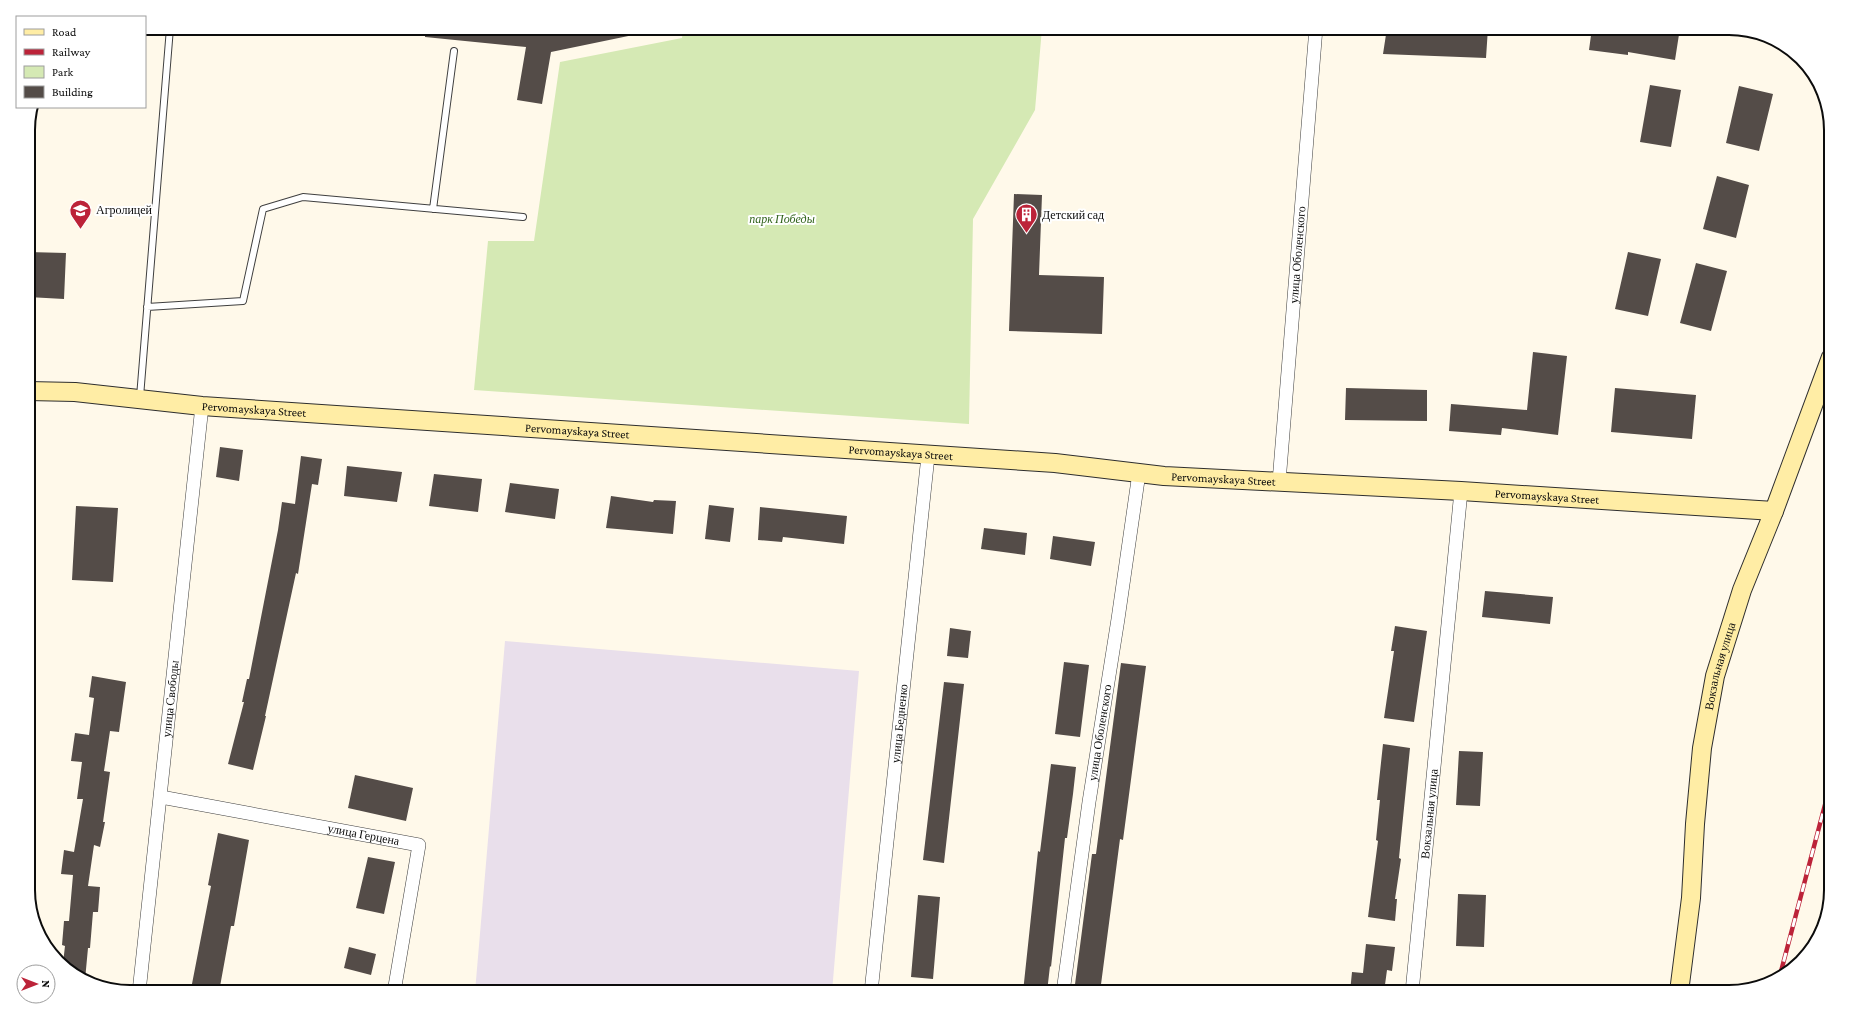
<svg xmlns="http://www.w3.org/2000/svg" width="1859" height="1020" viewBox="0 0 1859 1020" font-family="'Crimson Pro',serif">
  <rect width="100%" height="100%" fill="#fff9ea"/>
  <path fill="#e9dfeb" d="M505,641L859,671L832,992H475Z"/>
  <path fill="#d5e9b4" d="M683,28H1042L1035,110L973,219L969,424L474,390L488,241H534L560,62L682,38Z"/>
  <path fill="#544c48" d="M425,28H637L638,34L551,52L542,104L517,100L526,47L425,37Z
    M1387,28L1455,31L1456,28H1488L1486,58L1383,54Z
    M1592,28H1680L1675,60L1628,52V55L1589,50Z
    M1650,85L1681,90L1671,147L1640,142Z
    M1739,86L1773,94L1759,151L1726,143Z
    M1717,176L1749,185L1736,238L1703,229Z
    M1014,194L1042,195L1039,275L1104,277L1102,334L1009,331Z
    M28,252L66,253L64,299L28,297Z
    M1628,252L1661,259L1648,316L1615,309Z
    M1696,263L1727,271L1711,331L1680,323Z
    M1533,352L1567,356L1558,435L1502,428L1501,435L1449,431L1451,404L1527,410Z
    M1346,388L1427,390V421L1345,420Z
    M1615,388L1696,395L1692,439L1611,432Z
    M220,447L243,450L239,481L216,477Z
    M301,456L322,459L318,485L312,484L298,574L296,573L265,716H266L253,770L228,764L244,702H242L247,679H249L278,530L282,502L295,504Z
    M347,466L402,472L397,502L344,496Z
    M434,474L482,479L478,512L429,506Z
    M510,483L559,489L555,519L505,512Z
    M611,496L653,502L654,500L676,501L673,534L606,528Z
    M709,505L734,508L730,542L705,539Z
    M76,506L118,508L113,582L72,580Z
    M760,507L847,516L844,544L783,537L782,542L758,540Z
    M984,528L1027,533L1025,555L981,549Z
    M1053,536L1095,542L1091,566L1050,559Z
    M1485,591L1553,597L1550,624L1482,617Z
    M1395,626L1427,631L1414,722L1384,718L1394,651H1391Z
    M950,628L971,631L968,658L947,656Z
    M1064,662L1089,665L1080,737L1055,734Z
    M1121,663L1146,666L1123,840L1120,839L1100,992H1074L1092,854H1096Z
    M92,676L126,682L119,732L110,731L104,771L110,772L103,822H105L100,847L94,845L88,886L100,887L98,912H93L90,948H88L85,980L79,978L63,963L65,946L62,945L64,921H69L73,875L61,874L64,850L74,852L83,799H77L82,762L71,761L75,733L89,735L94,698L89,697Z
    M944,682L964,684L944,863L923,860Z
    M1383,744L1410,748L1399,858L1401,859L1395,899H1397L1395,921L1368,917L1378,841L1376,840L1380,800H1377Z
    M1459,751L1483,752L1480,806L1456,805Z
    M1051,764L1076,767L1073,794L1067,838H1065L1051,967L1050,966L1047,992H1023L1038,851L1040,852Z
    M355,775L413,788L406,821L348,808Z
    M218,833L249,840L234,926H231L219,992H206L191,989L211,886L208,885Z
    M368,857L395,862L384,914L356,908Z
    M1458,894L1486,895L1484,947L1456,946Z
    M918,895L940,897L933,979L911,977Z
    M1366,944L1395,947L1392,971L1387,970L1384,992H1350L1352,972L1363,973Z
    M349,947L376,954L371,975L344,968Z"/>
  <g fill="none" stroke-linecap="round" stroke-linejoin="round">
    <defs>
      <path id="service" d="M433,209L454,51
        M147,307L243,301L263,209L303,197L523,217
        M140,397L170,28"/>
      <g id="minor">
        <path id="s1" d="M1279,482L1316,28"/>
        <path id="s2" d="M161,797L419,845L394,992"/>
        <path id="s3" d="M139,992L202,406"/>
        <path id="s4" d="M871,992L928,456"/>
        <path id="s5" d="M1063,992L1089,802L1118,619L1139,473"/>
        <path id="s6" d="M1412,992L1461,491"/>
      </g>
      <g id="secondary">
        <path id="s7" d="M28,391L75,392L202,406L1055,463L1164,476L1461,491L1774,511"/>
        <path id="s8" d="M1679,992L1691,898L1695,824L1702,748L1715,676L1742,590L1774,511L1831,357"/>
      </g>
    </defs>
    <use href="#service" stroke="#3f3f3f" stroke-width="8"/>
    <use href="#minor" stroke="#3f3f3f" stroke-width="14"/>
    <use href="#secondary" stroke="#2e2e2e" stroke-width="20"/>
    <use href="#service" stroke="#fff" stroke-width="6"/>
    <use href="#minor" stroke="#fff" stroke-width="13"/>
    <use href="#secondary" stroke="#ffeda5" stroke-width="18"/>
    <defs>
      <path id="rail" d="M1779,979L1831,782"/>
    </defs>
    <use href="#rail" stroke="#bc2339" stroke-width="4.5"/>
    <use href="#rail" stroke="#fff" stroke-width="3" stroke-dasharray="9" stroke-linecap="butt"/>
  </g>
  <defs>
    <symbol id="university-pin" viewBox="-11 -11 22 30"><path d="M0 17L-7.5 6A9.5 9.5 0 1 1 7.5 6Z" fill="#bc2339" stroke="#fff"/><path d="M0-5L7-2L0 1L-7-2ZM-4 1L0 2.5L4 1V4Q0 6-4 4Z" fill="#fff"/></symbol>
    <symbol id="building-pin" viewBox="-11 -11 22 30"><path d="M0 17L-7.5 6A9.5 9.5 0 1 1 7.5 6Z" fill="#bc2339" stroke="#fff"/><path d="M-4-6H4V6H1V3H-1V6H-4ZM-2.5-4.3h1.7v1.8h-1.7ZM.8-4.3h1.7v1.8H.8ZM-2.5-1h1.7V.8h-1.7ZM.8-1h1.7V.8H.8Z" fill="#fff"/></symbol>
  </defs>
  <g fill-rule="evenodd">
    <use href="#university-pin" x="68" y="198" width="25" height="34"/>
    <use href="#building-pin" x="1014" y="202" width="25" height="34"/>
  </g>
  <g text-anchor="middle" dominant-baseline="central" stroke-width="4" stroke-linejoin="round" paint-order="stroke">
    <g font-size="12" fill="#0c0c0c" stroke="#fff" text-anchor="start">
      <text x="96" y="210">Агролицей</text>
      <text x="1042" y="215">Детский сад</text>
    </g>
    <g font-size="12" font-style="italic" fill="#31631c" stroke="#fff">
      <text x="782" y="219">парк Победы</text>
    </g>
    <g font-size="12" fill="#0c0c0c" stroke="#fff">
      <text stroke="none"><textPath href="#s1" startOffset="228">улица Оболенского</textPath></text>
      <text stroke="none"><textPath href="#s7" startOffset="227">Pervomayskaya Street</textPath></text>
      <text stroke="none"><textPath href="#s7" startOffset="551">Pervomayskaya Street</textPath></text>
      <text stroke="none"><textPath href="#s7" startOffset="875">Pervomayskaya Street</textPath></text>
      <text stroke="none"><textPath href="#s7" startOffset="1199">Pervomayskaya Street</textPath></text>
      <text stroke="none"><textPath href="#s7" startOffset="1523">Pervomayskaya Street</textPath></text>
      <text stroke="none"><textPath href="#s8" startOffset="329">Вокзальная улица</textPath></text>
      <text stroke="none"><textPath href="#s3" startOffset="295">улица Свободы</textPath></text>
      <text stroke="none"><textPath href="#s4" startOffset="270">улица Бедненко</textPath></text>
      <text stroke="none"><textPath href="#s5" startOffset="262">улица Оболенского</textPath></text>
      <text stroke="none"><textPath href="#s6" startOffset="179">Вокзальная улица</textPath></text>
      <text stroke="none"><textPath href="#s2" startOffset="206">улица Герцена</textPath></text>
    </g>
  </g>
  <path d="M0 0H1859V1020H0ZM130 35H1729A95 95 0 0 1 1824 130V890A95 95 0 0 1 1729 985H130A95 95 0 0 1 35 890V130A95 95 0 0 1 130 35Z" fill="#fff" fill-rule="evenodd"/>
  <path fill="none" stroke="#0c0c0c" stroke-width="2" d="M130 35H1729A95 95 0 0 1 1824 130V890A95 95 0 0 1 1729 985H130A95 95 0 0 1 35 890V130A95 95 0 0 1 130 35Z"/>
  <rect x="16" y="16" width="130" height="92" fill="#ffffff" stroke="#9e9e9e"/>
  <rect x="24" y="29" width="20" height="6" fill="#ffeda5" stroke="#9e9e9e"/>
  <text x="52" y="36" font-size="12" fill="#0c0c0c">Road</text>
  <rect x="24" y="49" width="20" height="6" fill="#bc2339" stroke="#9e9e9e"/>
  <text x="52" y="56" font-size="12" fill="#0c0c0c">Railway</text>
  <rect x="24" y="66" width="20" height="12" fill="#d5e9b4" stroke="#9e9e9e"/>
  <text x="52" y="76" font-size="12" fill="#0c0c0c">Park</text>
  <rect x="24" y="86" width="20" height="12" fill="#544c48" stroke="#9e9e9e"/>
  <text x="52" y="96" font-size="12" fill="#0c0c0c">Building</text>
  <g transform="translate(36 984) rotate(90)"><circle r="19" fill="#ffffff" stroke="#9e9e9e"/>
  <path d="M0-3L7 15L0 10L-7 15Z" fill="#bc2339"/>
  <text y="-6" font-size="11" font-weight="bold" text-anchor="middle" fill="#0c0c0c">N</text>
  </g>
</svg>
